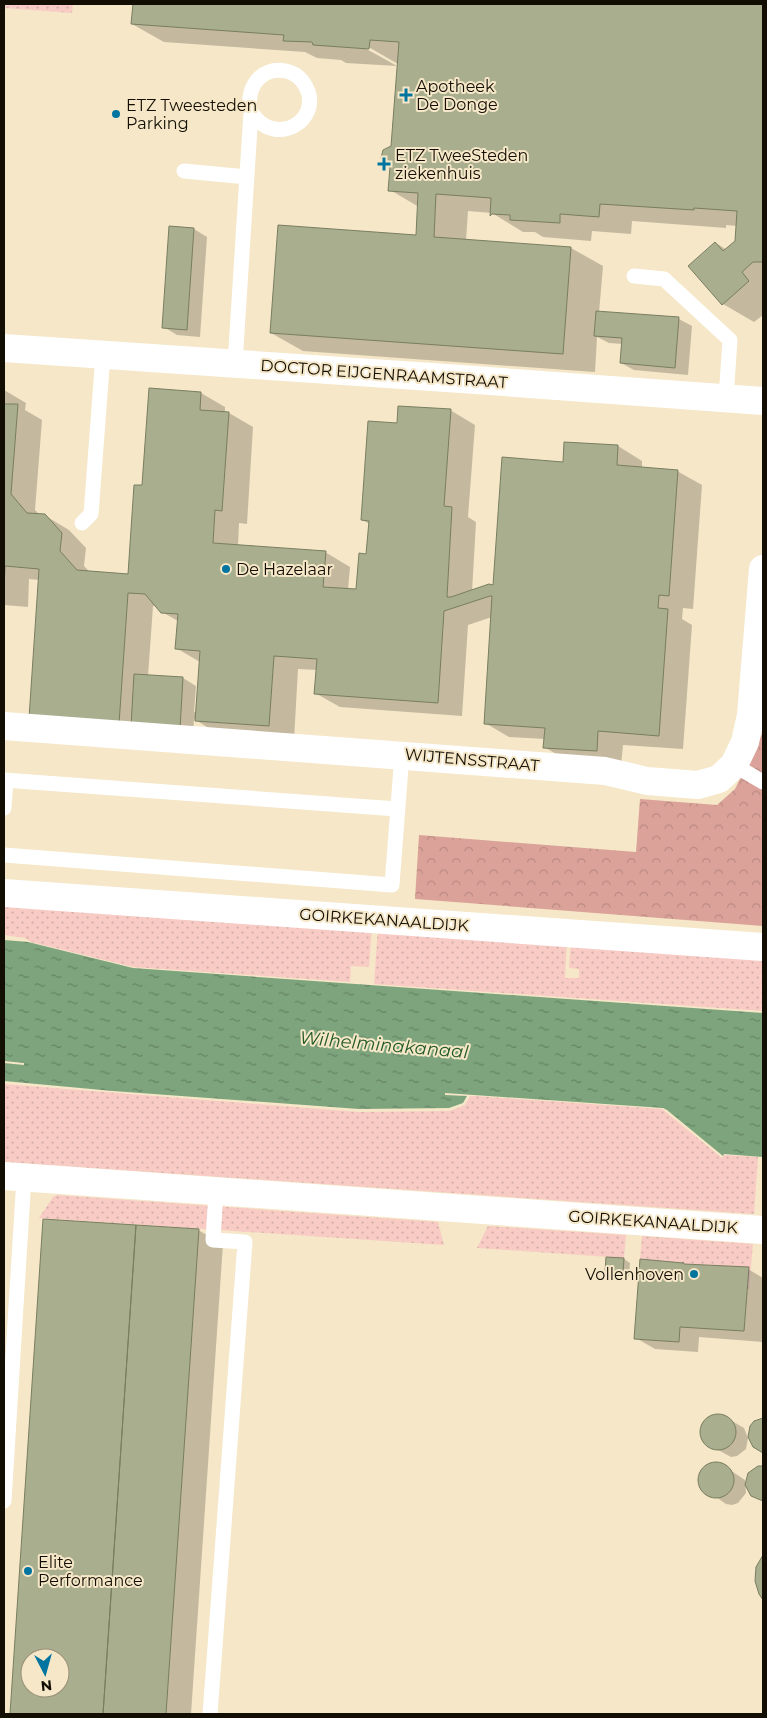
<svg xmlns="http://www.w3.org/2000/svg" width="767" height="1718" viewBox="0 0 767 1718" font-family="Montserrat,sans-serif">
  <defs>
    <pattern id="grass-dots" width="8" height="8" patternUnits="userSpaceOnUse" patternTransform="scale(1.25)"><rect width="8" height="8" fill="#f8ccc5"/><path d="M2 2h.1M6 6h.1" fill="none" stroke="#d4aea8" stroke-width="1.8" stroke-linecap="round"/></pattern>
    <pattern id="forest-crowns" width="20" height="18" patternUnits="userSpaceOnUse" patternTransform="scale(1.25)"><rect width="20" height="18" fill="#dba299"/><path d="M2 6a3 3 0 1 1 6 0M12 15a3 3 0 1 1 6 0" fill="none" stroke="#bb8a82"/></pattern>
    <pattern id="water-ripples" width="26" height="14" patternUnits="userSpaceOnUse" patternTransform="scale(1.25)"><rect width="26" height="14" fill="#7da47d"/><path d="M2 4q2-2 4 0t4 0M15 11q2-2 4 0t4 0" fill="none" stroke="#658464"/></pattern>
  </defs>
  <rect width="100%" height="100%" fill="#f5e7c7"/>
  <path fill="url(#grass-dots)" d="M4,4H73L72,13L4,8Z
    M4,900L372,926L369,967L351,966L350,982L133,967L31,942L25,938L4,935Z
    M378,927L567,940L565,978H579V969L569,968L571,941L763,955V1011L374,984Z
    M4,1084L359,1112L450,1111L465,1105L470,1096H476L662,1109L722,1158L724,1155L758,1157L754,1214L4,1162Z
    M57,1195L438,1222L444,1245L39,1218L53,1197Z
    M488,1226L626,1235L624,1258L477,1248Z
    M642,1236L753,1244L749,1289H747L748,1267L747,1268L727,1267L726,1265V1266L706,1265L705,1264V1265L684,1264V1262L683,1263L662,1261L661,1262L640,1259Z"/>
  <path fill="url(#forest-crowns)" d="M763,732V926L415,899L419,835L636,852L640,799L717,805L735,789Z"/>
  <path fill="url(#water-ripples)" d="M4,940L28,942L133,968L763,1013V1157L724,1154L723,1156L667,1110L663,1108L445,1093V1095L467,1096L463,1103L449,1108L359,1109L113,1091L4,1081V1063L24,1065V1063L4,1061Z"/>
  <path fill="#0003" fill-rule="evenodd" d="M134,4H763V315L754,322L723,304L716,243L727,250L736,241L737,226L726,225V228L632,221L631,234L592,231L591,241L543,237L535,232H523L492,213L468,211L466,240L571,248L603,266L599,313L679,319L692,326L688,375L634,370L621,363L623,344L609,343L597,337L595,372L303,351L271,333L417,237L419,207L390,190L398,64L365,45L363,47L397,66L346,63L341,60L317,58L305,52L164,42L132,24Z
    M194,229L207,237L200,337L177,335L164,327Z
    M4,390L26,403L25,410L42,420L35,510L40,515H44L69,530L86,548L84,566L90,572L129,575L144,487L150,390L201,393L225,407V413H229L253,427L247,524L239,523L238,546L325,552L350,567L348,590L358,591L368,555L370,524L362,520L398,425L450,410L475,425L468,517L476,522L472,592L495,586L564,463L566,443L618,446L642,461V468L677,471L702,485L693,609L683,608L682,619L692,625L683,749L623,745L621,765L569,761L544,747L545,739L509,737L485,723L492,617L468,625L462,716L340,707L315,693L317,670L298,669L294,740L220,735L194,719L193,736L55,732L40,580L29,579L28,607L4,605ZM153,606H157L162,612L178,621L176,648L200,662L197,712H194L196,686L183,678L148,676Z
    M44,1220L198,1230L223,1244L191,1714H11ZM30,1658H60V1688H30Z
    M608,1258L624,1259L630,1263L629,1277L613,1275L606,1271Z
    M748,1269L763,1278V1342L699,1337L698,1352L655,1349L636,1338Z
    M714,1416L725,1417L744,1428L748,1438L746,1449L737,1456L731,1457L707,1444L702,1434L704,1423Z
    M721,1464L745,1480L746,1493L738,1503L732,1505L726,1504L702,1487L700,1482V1475L708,1465Z"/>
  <path fill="#a8ae8e" stroke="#797e60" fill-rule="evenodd" d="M133,4H763V262H753L742,272L749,281L722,305L688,266L715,242L723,251L735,241L737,211L694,208V210L600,204L599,217L560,214V223L510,220V215L492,214L490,216L491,198L436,194L434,237L571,247L563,354L270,333L278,225L416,235L418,193L388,191L390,167L383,163L381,158L383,150L391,146L399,42L370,40L369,49L313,45L312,42L283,41L284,35L131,24Z
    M169,226L194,228L187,330L162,328Z
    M596,311L679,317L675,368L620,363L622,338L594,336Z
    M149,388L201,392L200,410L229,412L222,511L215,510L213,543L326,551L323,587L356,589L359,553L366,554L369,521L361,520L368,421L397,423L398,406L451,409L444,506L452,507L447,597H451L489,584L493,585L502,457L563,462L564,442L618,445L617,465L678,470L669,596L659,595L658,608L668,609L659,736L598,731L597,751L543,748L545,728L484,724L492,596H490L444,611L438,703L314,694L317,659L274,656L269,726L195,721L200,651L175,649L178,614L161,613L145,594L128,593L119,724L29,718L39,569L5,566L4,589V404H18L11,494L27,513L45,514L62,533L60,551L77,570L128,574L134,485H142Z
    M134,674L183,677L180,729L131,726Z
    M43,1219L136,1225L103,1714H10ZM30,1658H60V1688H30Z
    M136,1225L199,1229L166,1714H103Z
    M606,1257L624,1258L623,1274L605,1272Z
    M640,1259L683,1263V1262L684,1264L749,1267L744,1331L680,1327L679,1342L634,1339Z
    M700 1432a18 18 0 1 1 36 0a18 18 0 1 1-36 0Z
    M763,1418V1453L753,1447L748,1437L750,1426L754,1421Z
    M698 1480a18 18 0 1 1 36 0a18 18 0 1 1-36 0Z
    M758,1466H763V1501L751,1496L745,1485L748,1473Z
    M763,1555V1600L759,1594L755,1581L756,1567Z"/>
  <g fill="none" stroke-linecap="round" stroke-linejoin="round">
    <path stroke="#fff" stroke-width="15" d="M184,171L247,177
      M634,276L664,279L730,340L726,398
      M235,364L251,112C245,89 260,66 286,71C295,73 302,79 306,87C323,119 276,150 251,112
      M82,523L91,514L103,355
      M734,765L763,782
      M4,780L397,809
      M4,808L6,780
      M4,855L392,885L402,754
      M4,1501L24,1177
      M210,1714L245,1242L213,1240L216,1191"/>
    <path stroke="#fff" stroke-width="28" d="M4,348L461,379L763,401
      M4,726L605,771L647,781L698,785L719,779L734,765L745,742L751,715L763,569
      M4,893L763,947
      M4,1176L763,1230"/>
  </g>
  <g fill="#01759f" stroke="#f5e7c7" stroke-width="2">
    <path d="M403.5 87.5h5v5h5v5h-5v5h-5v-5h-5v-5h5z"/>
    <circle cx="116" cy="114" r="5"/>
    <path d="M381.5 156.5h5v5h5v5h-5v5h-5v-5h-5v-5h5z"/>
    <circle cx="226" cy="569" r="5"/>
    <circle cx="694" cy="1274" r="5"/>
    <circle cx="28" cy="1571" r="5"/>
  </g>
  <g text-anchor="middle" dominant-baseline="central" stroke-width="4" stroke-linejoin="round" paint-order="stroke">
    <g font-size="16" fill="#130e04" stroke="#f5e7c7" text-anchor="start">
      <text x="416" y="86">Apotheek<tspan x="416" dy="18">De Donge</tspan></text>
      <text x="126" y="105">ETZ Tweesteden<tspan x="126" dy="18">Parking</tspan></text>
      <text x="395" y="155">ETZ TweeSteden<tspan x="395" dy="18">ziekenhuis</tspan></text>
      <text x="236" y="569">De Hazelaar</text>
      <text x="684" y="1274" text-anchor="end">Vollenhoven</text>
      <text x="38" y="1562">Elite<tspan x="38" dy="18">Performance</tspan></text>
    </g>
    <g font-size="16" fill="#130e04" stroke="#f5e7c7">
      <text transform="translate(384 374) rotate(4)">DOCTOR EIJGENRAAMSTRAAT</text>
      <text transform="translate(472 760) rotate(5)">WIJTENSSTRAAT</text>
      <text transform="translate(384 920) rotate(4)">GOIRKEKANAALDIJK</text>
      <text transform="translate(653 1222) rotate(4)">GOIRKEKANAALDIJK</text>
    </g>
    <g font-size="18" font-style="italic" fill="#225926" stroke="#f5e7c7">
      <text transform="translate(384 1045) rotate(5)">Wilhelminakanaal</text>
    </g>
  </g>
  <rect width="767" height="1718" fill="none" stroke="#130e04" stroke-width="10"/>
  <g transform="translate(45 1673) rotate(174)"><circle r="24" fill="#f5e7c7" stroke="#9b9079"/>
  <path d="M0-4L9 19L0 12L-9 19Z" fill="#01759f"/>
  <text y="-8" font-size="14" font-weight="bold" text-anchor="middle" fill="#130e04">N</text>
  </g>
</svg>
